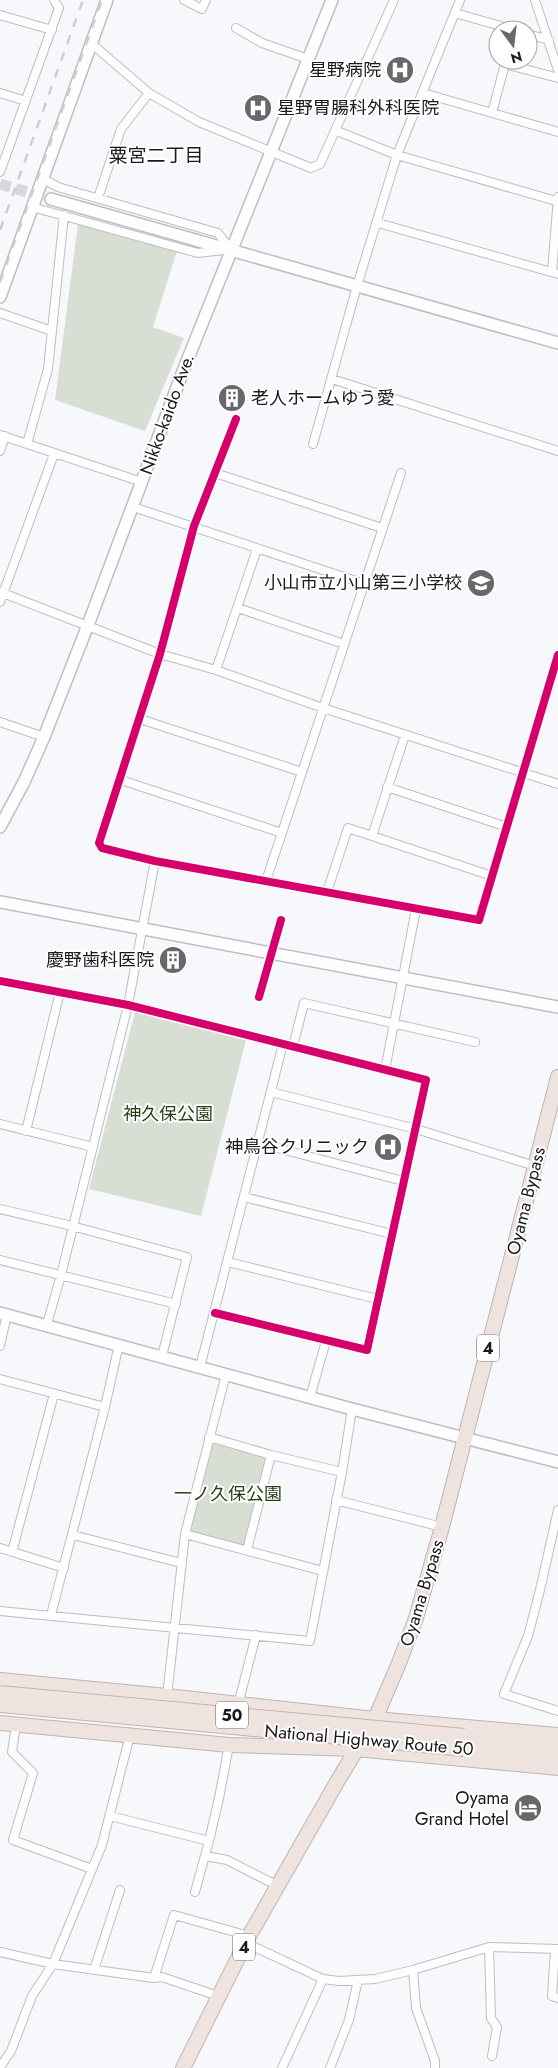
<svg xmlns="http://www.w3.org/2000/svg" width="558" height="2068" viewBox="0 0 558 2068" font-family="Jost,'Noto Sans JP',sans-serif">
  <rect width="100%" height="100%" fill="#f7f8fb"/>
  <path fill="#d8ded4" d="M78,224L177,251L153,327L184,338L145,431L55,400Z
    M135,1012L246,1040L201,1216L89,1189Z
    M211,1443L267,1457L244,1546L189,1532Z"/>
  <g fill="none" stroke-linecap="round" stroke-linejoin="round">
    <path stroke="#d6d7da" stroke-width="11" stroke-dasharray="11 5.5" stroke-linecap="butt" d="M0,184L51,199"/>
    <defs>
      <path id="street" d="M184,0L202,9L206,0
        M535,0L558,70
        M455,13L515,30
        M0,15L52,30
        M236,28L262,43L308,59
        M528,34L549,40
        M92,44L149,93L199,122L311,168L320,164L394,0
        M0,93L26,101
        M423,93L558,132
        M492,113L505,64L558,78
        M337,131L397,155L556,201
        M0,172L59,8L54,0
        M43,179L58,187L218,233L231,250
        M98,198L121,129L149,93
        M32,207L198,253L224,250
        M378,223L558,274
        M552,272L558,197
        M0,313L52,331
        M332,379L558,451
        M236,419L194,526L160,654L99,843L102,848L155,861L479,920L558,655
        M0,435L142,482
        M27,444L48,369L64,215
        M313,444L357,286L397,155L460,0
        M0,451L5,436
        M215,473L382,528
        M133,507L365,584
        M0,592L160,654L216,670L323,708L558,784
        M0,602L54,454
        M238,608L344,644
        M216,670L257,549
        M140,719L302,772
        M0,722L44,737
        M121,780L282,833
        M387,787L507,827
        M372,836L405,735
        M266,881L401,473
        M327,892L348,828L492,876
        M0,981L128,1005L426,1080L367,1350L215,1313
        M293,1046L304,1003L475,1042
        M385,1070L416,909
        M271,1092L416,1129L535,1166
        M0,1124L93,1147
        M26,1131L60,992
        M258,1143L403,1181
        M244,1197L392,1234
        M0,1209L72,1226L187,1257L162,1356
        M0,1260L176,1304
        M228,1262L377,1299
        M47,1324L61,1275L128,1005L155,861
        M0,1346L7,1314
        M200,1367L283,1044
        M0,1379L105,1407
        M310,1397L326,1341
        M209,1437L271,1455L342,1472
        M336,1500L442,1527
        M558,1510L540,1590L528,1636L504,1694L558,1711
        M185,1534L323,1571
        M73,1535L181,1563
        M0,1548L64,1568
        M247,1550L271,1455
        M12,1552L54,1394
        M0,1611L310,1641L342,1472L352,1409
        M51,1615L105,1407L119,1344
        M167,1696L185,1534L226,1374
        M238,1705L256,1635
        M16,1725L12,1752L33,1773L13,1840L92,1869
        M110,1816L209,1841L219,1798L229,1745
        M205,1856L227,1860L278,1886
        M195,1892L209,1841
        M246,1943L323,1979L339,1981L375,1979L413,1970L489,1947L558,1949
        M489,1947L491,2018L497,2027L492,2056
        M555,1950L552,1996L558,1998
        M0,1952L53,1964L154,1978L162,1977L218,1996
        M94,1970L120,1890
        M413,1970L416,2008L435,2061V2068
        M154,1978L174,1915L249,1936
        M0,2067L11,2051L32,1996L53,1964L102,1845L130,1735
        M282,2068L323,1979
        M330,2068L349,2020L358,1980"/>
      <path id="secondary" d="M51,199L558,343
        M0,297L107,0
        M0,827L24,782L44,737L88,625L185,366L332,0
        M0,902L558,1007
        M0,1313L352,1409L558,1462"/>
      <path id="highway" d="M0,1680L167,1696L375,1719L558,1735
        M0,1723L229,1745L356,1749L558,1768
        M464,1736L558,1746
        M464,1749L558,1758
        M183,2068L249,1936L337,1782L375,1719L399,1663L416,1618L442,1527L558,1077"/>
    </defs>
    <use href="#street" stroke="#bdbec0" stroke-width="10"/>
    <use href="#secondary" stroke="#bdbec0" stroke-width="14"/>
    <use href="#highway" stroke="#bfb4b1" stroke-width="16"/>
    <use href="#street" stroke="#fefefe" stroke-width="8"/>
    <use href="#secondary" stroke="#fefefe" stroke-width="11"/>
    <use href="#highway" stroke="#eee3df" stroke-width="14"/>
    <path stroke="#cdcece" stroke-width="2.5" stroke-dasharray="9 9" stroke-linecap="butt" d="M0,230L83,0
      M0,282L102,0"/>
    <defs>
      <path id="highway-bridge" d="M0,1693L464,1736
        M0,1705L464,1749"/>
    </defs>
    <use href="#highway-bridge" stroke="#bfb4b1" stroke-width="16" stroke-linecap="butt"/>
    <use href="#highway-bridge" stroke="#eee3df" stroke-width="14"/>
    <defs>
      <path id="cycleway" d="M236,419L194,526L160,654L99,843L102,848L155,861L479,920L558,655
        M0,981L128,1005L426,1080L367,1350L215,1313
        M259,997L281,920"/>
    </defs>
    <use href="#cycleway" stroke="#fff" stroke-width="11"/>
    <use href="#cycleway" stroke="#d6006c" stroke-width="8"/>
  </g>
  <defs>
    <symbol id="hospital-disc" viewBox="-11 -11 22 22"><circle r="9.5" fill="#68686b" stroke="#fff"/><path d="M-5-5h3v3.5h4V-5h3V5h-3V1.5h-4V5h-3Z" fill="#fff"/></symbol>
    <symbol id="building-disc" viewBox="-11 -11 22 22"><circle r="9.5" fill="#68686b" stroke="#fff"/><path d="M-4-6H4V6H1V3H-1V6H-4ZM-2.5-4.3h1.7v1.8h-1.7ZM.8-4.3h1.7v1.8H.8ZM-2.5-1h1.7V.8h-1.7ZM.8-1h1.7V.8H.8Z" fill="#fff"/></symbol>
    <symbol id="school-disc" viewBox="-11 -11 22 22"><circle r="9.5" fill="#68686b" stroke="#fff"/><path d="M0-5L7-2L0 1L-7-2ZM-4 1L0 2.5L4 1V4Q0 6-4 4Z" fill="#fff"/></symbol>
    <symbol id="hotel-disc" viewBox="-11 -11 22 22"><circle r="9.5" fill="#68686b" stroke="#fff"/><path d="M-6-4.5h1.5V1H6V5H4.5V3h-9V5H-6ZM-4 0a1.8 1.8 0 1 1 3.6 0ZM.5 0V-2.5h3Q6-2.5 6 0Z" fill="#fff"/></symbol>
  </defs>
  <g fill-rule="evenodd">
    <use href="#hospital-disc" x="384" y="54" width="32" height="32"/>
    <use href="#hospital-disc" x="242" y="92" width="32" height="32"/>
    <use href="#building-disc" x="216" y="382" width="32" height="32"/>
    <use href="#school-disc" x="465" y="567" width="32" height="32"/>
    <use href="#building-disc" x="157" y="944" width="32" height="32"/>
    <use href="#hospital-disc" x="372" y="1131" width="32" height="32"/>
    <use href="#hotel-disc" x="512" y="1792" width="32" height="32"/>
  </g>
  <g text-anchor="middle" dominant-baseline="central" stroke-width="4" stroke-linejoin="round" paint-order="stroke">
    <g fill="#fff" stroke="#5f5f61" stroke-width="1">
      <rect x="477" y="1334.5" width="22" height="27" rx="4"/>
      <rect x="216" y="1701.5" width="32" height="27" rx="4"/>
      <rect x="233" y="1933.5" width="22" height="27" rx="4"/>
    </g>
    <g font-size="16" font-weight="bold" fill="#1b1b1d">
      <text x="488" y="1348">4</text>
      <text x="232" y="1715">50</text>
      <text x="244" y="1947">4</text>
    </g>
    <g font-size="18" fill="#1b1b1d" stroke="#fff" text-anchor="end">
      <text x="381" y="70">星野病院</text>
      <text x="277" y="108" text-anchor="start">星野胃腸科外科医院</text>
      <text x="251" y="398" text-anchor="start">老人ホームゆう愛</text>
      <text x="462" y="583">小山市立小山第三小学校</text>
      <text x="154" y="960">慶野歯科医院</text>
      <text x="369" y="1147">神鳥谷クリニック</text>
      <text x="509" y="1798">Oyama<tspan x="509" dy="21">Grand Hotel</tspan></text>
    </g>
    <g font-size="18" fill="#1b1b1d" stroke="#fff">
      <text transform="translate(167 414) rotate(-70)">Nikko-kaido Ave.</text>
      <text transform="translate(526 1201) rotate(-76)">Oyama Bypass</text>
      <text transform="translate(422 1593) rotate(-73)">Oyama Bypass</text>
      <text transform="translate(369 1740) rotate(5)">National Highway Route 50</text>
    </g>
    <g font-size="18" fill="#2b3f15" stroke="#fff">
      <text x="168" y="1114">神久保公園</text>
      <text x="228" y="1494">一ノ久保公園</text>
    </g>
    <g font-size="19" fill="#1b1b1d" stroke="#fff">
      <text x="156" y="155">粟宮二丁目</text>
    </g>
  </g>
  <g transform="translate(513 45) rotate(165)"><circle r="24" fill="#ffffff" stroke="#a4a4a5"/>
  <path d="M0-4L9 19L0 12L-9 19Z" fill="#68686b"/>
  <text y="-8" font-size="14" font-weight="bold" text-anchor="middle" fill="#1b1b1d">N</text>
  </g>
</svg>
